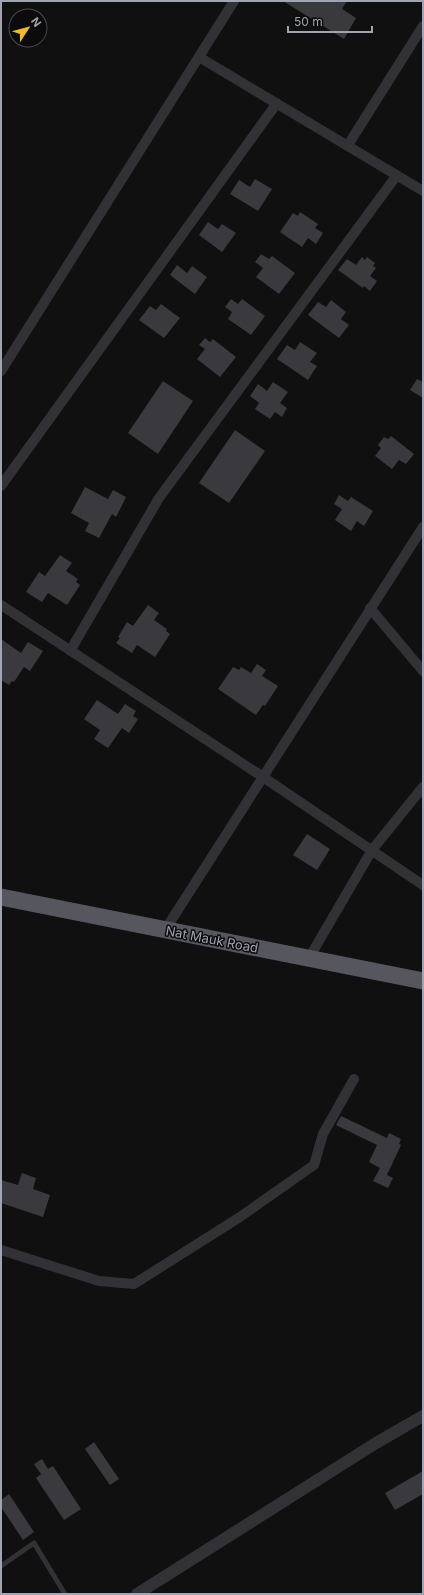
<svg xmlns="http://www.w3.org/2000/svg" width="424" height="1595" viewBox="0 0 424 1595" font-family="Inter,sans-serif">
  <rect width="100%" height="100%" fill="#101011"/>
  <path fill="#3a3a3e" d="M283,1H347L342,9L356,18L344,39Z
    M255,179L272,189L258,211L230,194L239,180L250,187Z
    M300,212L318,224L315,228L323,233L316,244L308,238L302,247L280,232L293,213L298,216Z
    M208,222L218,229L222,224L236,233L222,252L199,235Z
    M261,254L269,259L272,256L295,273L279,294L256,277L263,268L255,262Z
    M362,257L365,260L367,257L375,263L373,266L376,268L370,276L377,281L370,291L364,286L363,288L338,270L347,259L356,265Z
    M177,265L187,273L192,266L207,277L195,294L170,275Z
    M231,299L238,304L242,299L265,316L251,335L228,319L232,312L225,307Z
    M331,300L346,312L341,319L349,325L339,338L308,315L318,302L326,307Z
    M161,304L180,318L164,338L139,320L150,306L156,310Z
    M205,338L210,342L213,339L236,357L220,377L197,359L205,349L199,345Z
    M300,342L317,353L310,362L317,366L308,380L277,359L287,345L295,350Z
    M417,379L423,382V398L410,390Z
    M163,381L193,401L158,454L128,433Z
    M273,382L288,392L280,403L287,408L282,417L275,412L270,419L255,409L259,403L250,396L258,384L267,391Z
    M235,430L265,451L229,503L199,483Z
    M391,436L414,454L406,464L399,460L392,469L375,456L381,448L378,445L384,437L388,439Z
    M85,487L108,499L113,490L126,497L116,517L112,514L99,538L85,531L89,523L71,513Z
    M339,495L348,501L351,497L373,511L364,526L357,521L351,531L335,520L342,509L334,504Z
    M60,555L72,563L66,571L78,579L76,582L80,585L67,605L48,593L42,602L26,592L39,572L45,576Z
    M148,605L159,613L154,620L167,629L166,631L170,634L155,657L137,645L132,653L116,643L120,638L118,637L127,622L133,626Z
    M1,639L21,653L28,642L43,651L30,671L24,667L14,682L12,681L9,685L1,680Z
    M257,664L266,670L262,676L278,686L265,706L263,705L256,715L218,689L233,667L239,670L241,667L251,673Z
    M97,700L118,714L125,704L136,711L133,716L138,719L129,733L122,728L108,748L94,739L100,730L84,719Z
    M307,834L330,849L317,870L293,855Z
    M341,1116L387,1138L389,1133L401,1139L399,1144L401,1145L387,1175L393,1178L388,1188L373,1181L380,1168L369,1162L377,1145L336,1125Z
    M22,1173L36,1178L33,1189L50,1195L43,1217L1,1203V1180L18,1185Z
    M94,1442L119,1479L110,1485L85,1449Z
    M42,1459L48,1469L53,1466L81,1509L64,1520L36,1478L41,1474L34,1464Z
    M423,1471V1494L395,1510L385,1493Z
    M9,1494L34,1532L23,1540L1,1507V1500Z"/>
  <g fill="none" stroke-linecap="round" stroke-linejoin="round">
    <path stroke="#313136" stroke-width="5" d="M1,1566L34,1543L65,1594"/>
    <path stroke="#313136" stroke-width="10" d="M199,57L423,191
      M348,145L423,26
      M1,371L234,1
      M1,486L277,103
      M1,605L263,777L423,885
      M370,608L423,671
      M70,651L159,498L397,175
      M165,930L423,527
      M309,958L372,850L423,787
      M1,1250L99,1281L134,1284L240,1217L314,1165L323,1134L354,1079"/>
    <path stroke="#313136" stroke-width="12" d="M137,1594L376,1443L423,1416"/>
    <path stroke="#55565e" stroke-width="17" d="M1,897L423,981"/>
  </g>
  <g text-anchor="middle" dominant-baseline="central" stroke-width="3" stroke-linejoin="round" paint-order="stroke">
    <g font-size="13" fill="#a1a5b2" stroke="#0b0b0c">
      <text transform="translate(212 939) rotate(11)">Nat Mauk Road</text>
    </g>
  </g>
  <rect width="424" height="1595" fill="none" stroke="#a1a5b2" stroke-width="4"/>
  <g transform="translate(28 28) rotate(54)"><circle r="19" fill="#0b0b0c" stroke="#47494e"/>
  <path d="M0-3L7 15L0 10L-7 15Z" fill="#eeba2b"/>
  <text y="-6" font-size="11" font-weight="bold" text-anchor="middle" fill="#a1a5b2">N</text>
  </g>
  <path d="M288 26v6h84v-6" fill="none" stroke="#a1a5b2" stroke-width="2"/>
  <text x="294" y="26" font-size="12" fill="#a1a5b2" stroke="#0b0b0c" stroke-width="3" paint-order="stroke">50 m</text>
</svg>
